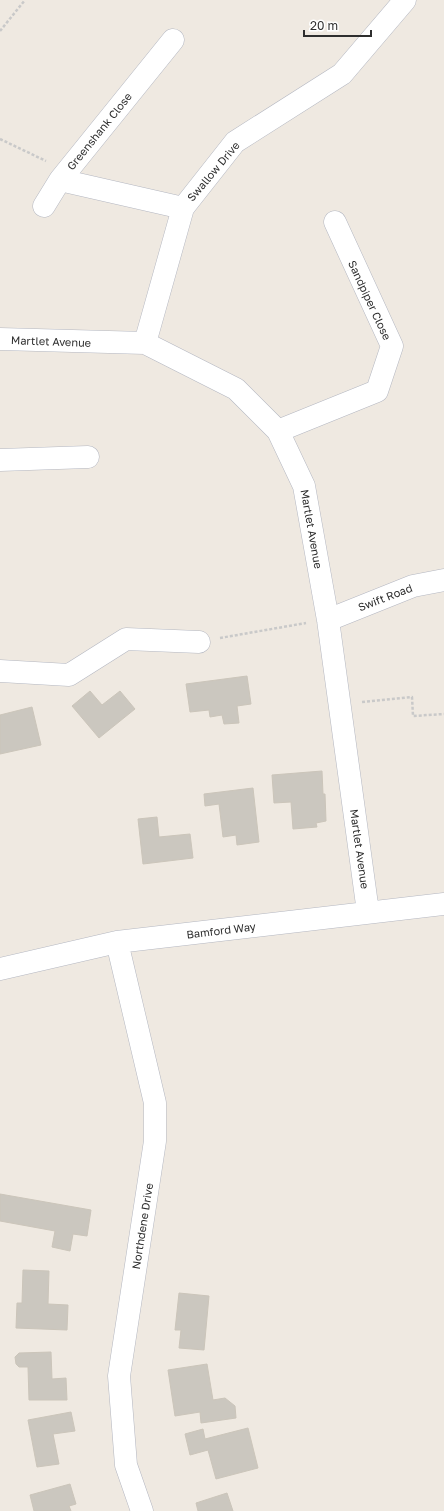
<svg xmlns="http://www.w3.org/2000/svg" width="444" height="1511" viewBox="0 0 444 1511" font-family="'Golos Text',sans-serif">
  <rect width="100%" height="100%" fill="#efe9e1"/>
  <path fill="#cbc7bf" stroke="#cbc5ba" d="M247,676L251,704L237,706L239,723L224,724L222,715L210,717L209,710L190,712L186,684Z
    M90,691L102,705L120,691L135,709L99,738L72,706Z
    M32,707L41,745L0,754V715Z
    M322,771L323,794H325L326,821L316,823L317,827L293,829L291,802L274,803L272,775Z
    M253,788L259,842L237,845L236,835L223,837L219,804L205,806L204,794Z
    M157,817L159,837L190,834L193,858L143,864L138,819Z
    M0,1194L91,1210L87,1236L73,1234L70,1251L52,1247L55,1231L0,1221Z
    M23,1270L49,1271L48,1304L68,1305L67,1330L16,1328L17,1303H22Z
    M179,1293L209,1296L204,1350L179,1348L181,1330H175Z
    M51,1352L52,1379L66,1378L67,1400H29L28,1367H19L16,1364L15,1357L19,1353Z
    M207,1364L213,1400L225,1398L235,1406L236,1418L201,1423L200,1412L175,1416L168,1370Z
    M71,1412L75,1431L53,1434L59,1464L37,1467L28,1420Z
    M248,1428L258,1468L216,1479L208,1450L190,1455L185,1434L203,1429L205,1439Z
    M70,1484L76,1504L69,1506L71,1511H34L30,1495Z
    M227,1493L233,1511H198L196,1503Z"/>
  <g fill="none" stroke-linecap="round" stroke-linejoin="round">
    <defs>
      <path id="minor" d="M173,40L60,180L183,208
        M44,206L60,180
        M0,339L145,343L236,389L278,431L304,486L328,620L368,912
        M145,343L183,208L235,142L342,74L405,0
        M278,431L377,391L392,346L335,222
        M0,460L88,457
        M328,620L413,586L444,580
        M0,671L69,675L126,639L199,642
        M117,942L155,1103V1141L119,1376L126,1465L142,1511
        M0,969L117,942L444,904"/>
    </defs>
    <use href="#minor" stroke="#b4b7c1" stroke-width="23"/>
    <path stroke="#c9c9c9" stroke-width="2.5" stroke-dasharray="3 2" stroke-linecap="butt" d="M0,31L25,0
      M0,139L46,161
      M220,638L306,623
      M362,702L412,697L413,716L444,714"/>
    <use href="#minor" stroke="#fff" stroke-width="22"/>
  </g>
  <g text-anchor="middle" dominant-baseline="central" stroke-width="3" stroke-linejoin="round" paint-order="stroke">
    <g font-size="11" fill="#2e2e2e" stroke="#fff">
      <text transform="translate(99 131) rotate(-51)">Greenshank Close</text>
      <text transform="translate(213 171) rotate(-50)">Swallow Drive</text>
      <text transform="translate(370 300) rotate(65)">Sandpiper Close</text>
      <text transform="translate(51 341) rotate(2)">Martlet Avenue</text>
      <text transform="translate(312 529) rotate(80)">Martlet Avenue</text>
      <text transform="translate(385 597) rotate(-21)">Swift Road</text>
      <text transform="translate(360 849) rotate(82)">Martlet Avenue</text>
      <text transform="translate(221 930) rotate(-7)">Bamford Way</text>
      <text transform="translate(142 1226) rotate(-81)">Northdene Drive</text>
    </g>
  </g>
  <path d="M304 30v6h67v-6" fill="none" stroke="#2e2e2e" stroke-width="2"/>
  <text x="310" y="30" font-size="12" fill="#2e2e2e" stroke="#ffffff" stroke-width="3" paint-order="stroke">20 m</text>
</svg>
